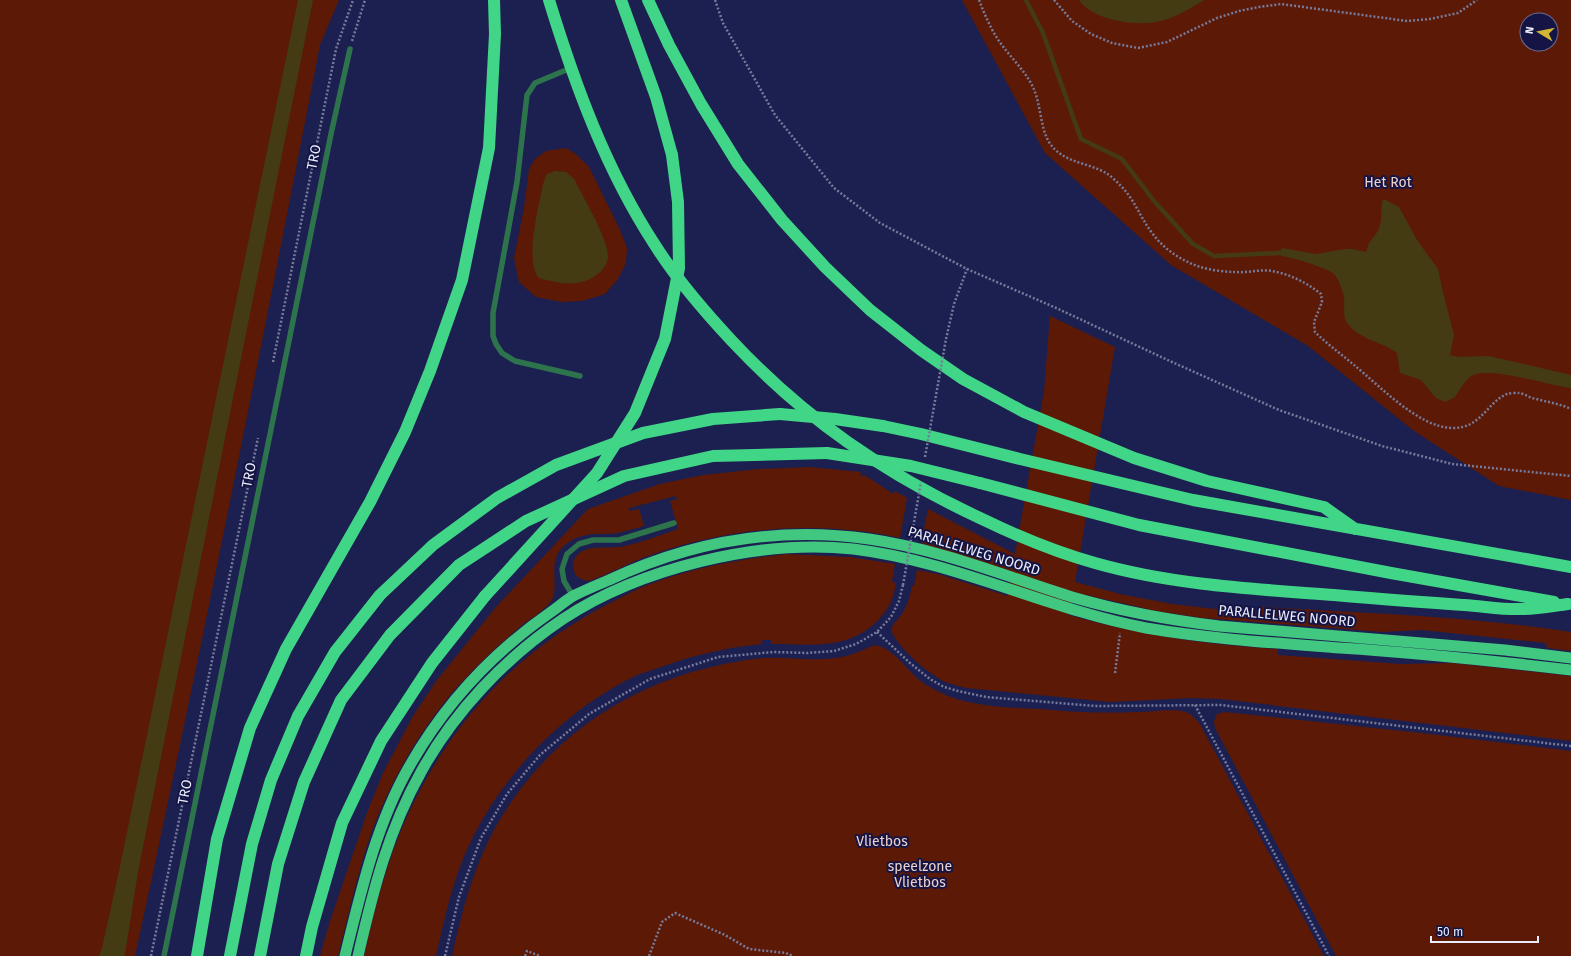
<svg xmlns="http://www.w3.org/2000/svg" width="1571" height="956" viewBox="0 0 1571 956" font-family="'Fira Sans',sans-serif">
  <rect width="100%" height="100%" fill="#1c2050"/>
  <path fill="#5c1906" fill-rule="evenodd" d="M0,0H339L320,45C261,349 201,653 135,956H0Z
    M962,0H1571V500L1499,486L1414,431L1308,346L1171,265L1045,153ZM1527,20H1551V44H1527Z
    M566,148L577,155L589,167L620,230L627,248L626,263L618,279L605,294L582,301L561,302L536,297L519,282L514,258L524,208L529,169L535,159L546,151Z
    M1050,316L1115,347L1075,582L1120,594L1172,604L1259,614V607C1363,613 1468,616 1571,632V651L1547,648L1546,643L1422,630L1383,632L1203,618L1156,611L1073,592L1069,615C1137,635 1207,645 1278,649V655L1401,664L1452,663L1571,676V741L1221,699L1192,698L1110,702L966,688C960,686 953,685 948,683C930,676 898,648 891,630C893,623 898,620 902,614C907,606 910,596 912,586H914L917,570L938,574L1008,596L1012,571L921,543L928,509L1015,554L1044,391Z
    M809,467L861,472L860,475L866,476L893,494L895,491L907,498L900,538C817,520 731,527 651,555C630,562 610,574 589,581C584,580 579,579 576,575C573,570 572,565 574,560C582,542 610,550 625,546C643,542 660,535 678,529L670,501L677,499L676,496L629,508L630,511L639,509L644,526C636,528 627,531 618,533C604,535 590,532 576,538C536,557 568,589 546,607C538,615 528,620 520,627C498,645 477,665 458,686C422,727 393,776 373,828C358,869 349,913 338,956H320L330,921L367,813L383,773L413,716L437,680L496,607L588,509L660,484L703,475L759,469Z
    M786,554L850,557L895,564L892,582L896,583C893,599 890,607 879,619C849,651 811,644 771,644V640H762L761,644C724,648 694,655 658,668C650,671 641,673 633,677C559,714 498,779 465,854C451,887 444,921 436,956H364C375,907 389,853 411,808C456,715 523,646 616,600C628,594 640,587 653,583C696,567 740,559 786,554Z
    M875,645C895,649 906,670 922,682C926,685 932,688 937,691C971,709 1016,707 1053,710C1081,713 1110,713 1138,712C1151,712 1174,708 1186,712C1193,715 1197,720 1201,726L1324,956H452C462,912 473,868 495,828C543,742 625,685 720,665C735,662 753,658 768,658C785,657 803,660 820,659C832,659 846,657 858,652C864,650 869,647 875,645Z
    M1225,712L1421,733L1571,751V956H1336L1215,728L1214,721L1217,714Z"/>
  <path fill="#443b12" d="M298,0H313L138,872L125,954L124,956H99L102,948L119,871Z
    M1079,0H1204C1189,9 1174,19 1156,22C1133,26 1093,20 1079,0Z
    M555,171L566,172L574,179C583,197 608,238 608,257C607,265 602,272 595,276C578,288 558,283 539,278C524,261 539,206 543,184L547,174Z
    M1384,199L1399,207L1417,240L1438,269L1442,288L1454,335L1450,355L1459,357L1489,356L1571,375V388C1549,386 1486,364 1470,377C1464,382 1459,391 1455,397L1445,402L1436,398L1421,380L1400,373L1397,353C1383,342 1360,340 1348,324C1342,317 1345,306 1344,297C1343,291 1339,281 1335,275C1329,268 1291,257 1281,256L1279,253L1282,248L1316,254L1345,249H1352L1366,252L1369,243L1378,231L1381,221L1382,202Z"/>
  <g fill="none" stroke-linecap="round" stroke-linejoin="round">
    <path stroke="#443b12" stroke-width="4.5" d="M1026,0L1043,33L1081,139L1122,159L1154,201L1193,244L1214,256L1279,253"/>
    <path stroke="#777b9b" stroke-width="2.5" stroke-dasharray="2 2" stroke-linecap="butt" d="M715,0L723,23L775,115L834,188L880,223L967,269L1054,307L1172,362L1279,410L1382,446L1452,464L1571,476
      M979,0C984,13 990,27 997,38C1008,55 1024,69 1033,87C1041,104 1040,127 1049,142C1062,163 1087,162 1106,173C1111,176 1116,181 1120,185C1135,200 1140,217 1152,233C1164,249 1179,259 1197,266C1209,270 1224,272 1236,272C1248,273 1260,269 1272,271C1290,274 1307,283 1321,294L1322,302L1314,322L1315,332C1327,344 1341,354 1354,365C1380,386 1418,427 1452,428C1481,429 1487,402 1507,394C1510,393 1516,393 1519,393C1525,394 1530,398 1536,399C1548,402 1560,404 1571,409
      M1054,0L1072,21L1091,34L1112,43L1138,48L1167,42L1217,18L1239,11L1259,7L1281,4L1407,21L1430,19L1458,13L1477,0
      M352,41L365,0
      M946,339L954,304L967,269
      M273,362L336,49L353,0
      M877,632L910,663L930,679L944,687L958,691L986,697L1095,706L1221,705L1571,746
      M1115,673L1120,633
      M1195,705L1329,956
      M151,956L258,438
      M445,956L459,897L481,838L507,794L540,755L589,714L650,679L718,657L774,652L807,653L834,651L856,644L877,632L891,617L899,601L903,585
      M525,956L527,951L540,956
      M649,956L662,922L675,913L725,935L749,949L786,953L793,956"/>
    <path stroke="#2d734c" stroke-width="5.5" d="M571,68L535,83L527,95L517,182L493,313V336L496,344L502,353L515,361L580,376
      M573,596L564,581L562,569L567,554L579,544L593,540H619L674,523
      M164,956L331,134L350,49"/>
    <path stroke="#42c780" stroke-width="11" d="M345,956C361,891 376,825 409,767C444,705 492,653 551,612C558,607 565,601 573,596C585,590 597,585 609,580C692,541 777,526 869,539C939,549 1005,576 1072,597C1120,611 1169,620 1219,626L1505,650L1571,658
      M358,956C373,891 388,831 421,772C454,712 505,658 563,619C640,568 760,539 853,549C954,561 1046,609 1146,628C1211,639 1275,643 1340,648C1418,653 1494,661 1571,670"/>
    <path stroke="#41d588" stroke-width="12" d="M549,0C575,85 606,170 655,245C677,280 704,311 732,341C804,418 885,474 980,518C1017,536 1055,552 1095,563C1172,585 1254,589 1334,595C1377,599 1421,602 1464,605C1483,606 1503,610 1523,609C1538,609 1553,606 1568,604
      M621,0L656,97L672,155
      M648,0L669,45L701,104L738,164L782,220L825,267L870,310L921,350L963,379L1024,412L1134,458L1207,481L1324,507L1355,529
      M883,426L921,434L1020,459L1193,500L1571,567
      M980,483L1139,525L1391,573L1554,602
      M197,956L217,839L250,728L286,649L370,502L405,432L430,371L462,280L489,148L495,34L494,0
      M230,956L252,844L271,780L298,716L335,652L380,595L433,545L497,498L556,465L643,433L713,419L780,414
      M260,956L278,864L304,782L341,700L390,635L459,565L526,521L624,476L713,456L827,453
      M306,956L312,927L342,823L381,741L432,663L485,596"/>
    <path stroke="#777b9b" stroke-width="2.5" stroke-dasharray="2 2" stroke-linecap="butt" d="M925,457L946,339
      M903,585L921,482"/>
    <path stroke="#41d588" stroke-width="12" d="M780,414L835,419L883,426
      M827,453L911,466L980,483
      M485,596L597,473L635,413L665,339L679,268L678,202L672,155"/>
  </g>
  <g text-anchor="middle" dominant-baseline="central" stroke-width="4" stroke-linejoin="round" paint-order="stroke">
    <g font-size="14" fill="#eaedf9" stroke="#141545">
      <text transform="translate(314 157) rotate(-79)">TRO</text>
      <text transform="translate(249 475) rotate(-79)">TRO</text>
      <text transform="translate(974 551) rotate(17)">PARALLELWEG NOORD</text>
      <text transform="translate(1287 616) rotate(5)">PARALLELWEG NOORD</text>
      <text transform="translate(185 792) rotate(-79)">TRO</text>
    </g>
    <g font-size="14" fill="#efd1c8" stroke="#141545">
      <text x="1388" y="182">Het Rot</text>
      <text x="882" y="841">Vlietbos</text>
      <text x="920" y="866">speelzone<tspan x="920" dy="16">Vlietbos</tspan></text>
    </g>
  </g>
  <g transform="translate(1539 32) rotate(280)"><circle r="19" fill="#141545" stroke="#6a6b8d"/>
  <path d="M0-3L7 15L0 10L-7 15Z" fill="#d3b635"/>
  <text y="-6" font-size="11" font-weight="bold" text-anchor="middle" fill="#eaedf9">N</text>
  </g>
  <path d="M1431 936v6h107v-6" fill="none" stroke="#eaedf9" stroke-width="2"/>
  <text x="1437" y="936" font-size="12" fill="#eaedf9" stroke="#141545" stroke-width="3" paint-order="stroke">50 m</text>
</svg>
